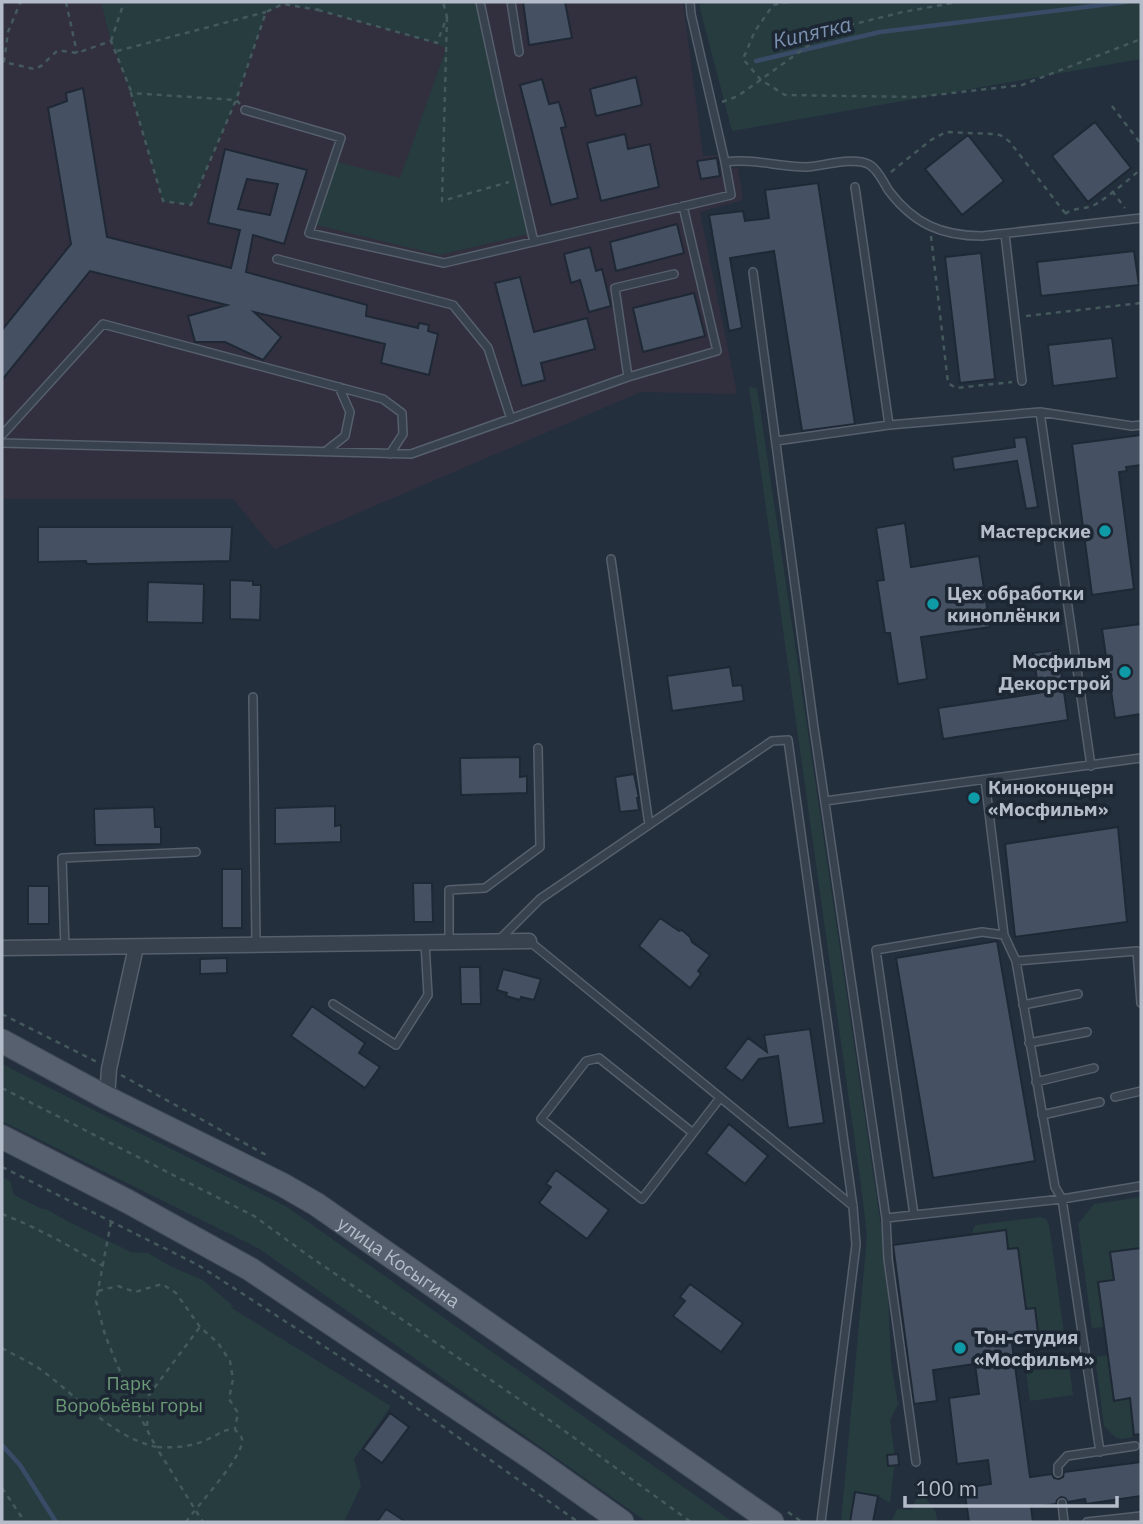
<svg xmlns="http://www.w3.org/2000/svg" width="1143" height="1524" viewBox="0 0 1143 1524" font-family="'IBM Plex Sans',sans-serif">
  <rect width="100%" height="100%" fill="#242f3e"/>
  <path fill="#32303f" d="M2,2H683L703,156L718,155L720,170L738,168L743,200L700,212L737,394L641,392L274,549L233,499H2Z"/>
  <path fill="#263c3f" d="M101,2H480L532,233L440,255L312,224L333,161L400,178L446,49L437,43L318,10L284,4L266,12L236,100L191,205L163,201L131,93L111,41Z
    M714,2H1141V59L732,131L699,5Z
    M749,387L757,388L887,1267L891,1363L898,1404L890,1420L895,1459L890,1503L878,1496L855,1492L850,1522H841L867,1236L861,1185Z
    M2,1064L287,1207L733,1522H647L258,1248L2,1121Z
    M2,1177L10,1181L14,1195L42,1209H46L69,1222L131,1252L148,1253L172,1267L203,1280L234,1307H230L391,1406L354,1459L361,1486L344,1522H2Z
    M1141,1197V1248L1110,1252L1114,1280L1098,1282L1104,1327L1092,1328L1078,1224L1094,1204Z
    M1041,1217L1046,1219L1049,1225L1064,1333L1039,1337L1035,1308L1026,1309L1018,1248L1008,1249L1006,1230L973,1234V1229L976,1225Z
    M1108,1355L1114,1400L1130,1398L1133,1437L1122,1439L1115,1437L1104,1426L1095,1357Z
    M1069,1365L1073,1395L1030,1401L1026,1371Z
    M918,1493H922L935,1511L938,1522H891L897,1509L912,1510Z"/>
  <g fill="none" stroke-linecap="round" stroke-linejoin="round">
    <path stroke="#394c67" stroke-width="4.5" d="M756,61L880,32L1126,2
      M2,1445L20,1465L56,1522"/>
  </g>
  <path fill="#455162" stroke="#1f2835" stroke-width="2" fill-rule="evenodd" d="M523,2H565L572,38L529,45Z
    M636,77L642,105L596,116L590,89Z
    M542,79L549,104L559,102L566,127L561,128L578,198L551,205L520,85Z
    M83,88L107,237L231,268L240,230L208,223L225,149L307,170L284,244L253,235L246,272L367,305L366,316L418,328L419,323L429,325L428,331L438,334L429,375L381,363L385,344L254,312L281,337L263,360L225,342H195L188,316L227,305L90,271L2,380V330L71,244L48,108L67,101L66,93ZM247,179L278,184L270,215L238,209Z
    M1095,122L1131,168L1088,202L1052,156Z
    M625,134L628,149L650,144L659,187L601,201L587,143Z
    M968,135L1004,181L962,215L925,169Z
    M717,158L720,176L701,179L697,161Z
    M818,183L855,424L802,431L774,251L730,258L742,328L729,331L709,215L743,211L745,221L769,218L765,190Z
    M677,224L684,253L616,271L610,242Z
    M590,247L596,271L602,269L611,306L589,312L580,280L571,283L564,254Z
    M1134,251L1139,285L1041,296L1037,262Z
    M981,253L995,379L960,383L945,257Z
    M520,277L534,332L587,318L595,349L541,363L545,380L522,386L495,283Z
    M694,293L705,336L643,352L633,308Z
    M1112,338L1117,378L1053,386L1048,345Z
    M1141,435V465L1126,467L1127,471L1119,472L1134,589L1092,595L1072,444Z
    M1026,437L1038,507L1026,509L1017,461L954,470L952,457L1015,447L1014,438Z
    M905,523L911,567L979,556L990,627L921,637L927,679L898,684L890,633H885L877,581L884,580L876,528Z
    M38,527H232L230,561L87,564L86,561L38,562Z
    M230,580L253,581V585H261L260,620L230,619Z
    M148,582L204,584L203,623L147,622Z
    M1141,624V714L1115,718L1102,629Z
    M1058,650L1068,720L943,739L938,708L1039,693L1033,653Z
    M730,667L733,686L742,685L744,701L672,711L667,676Z
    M520,757V777L527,776V793L461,795L460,758Z
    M634,774L639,798H637L639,810L620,812L615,777Z
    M335,806V826L341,825V842L275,844V808Z
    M154,807L155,827H161V844L95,845L94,809Z
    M1118,827L1127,922L1015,937L1005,844Z
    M222,869H242V928H222Z
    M413,883H432L433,922H414Z
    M28,886H49V924H28Z
    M660,918L679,931L682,930L690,937L692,942L710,955L698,971L701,974L690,988L639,946Z
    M997,941L1035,1161L933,1178L896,958Z
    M227,958V973L200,974V959Z
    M460,967H480L481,1004H461Z
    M503,969L541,979L534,1000L521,997L520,1000L506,996L507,993L497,990Z
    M312,1006L365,1043L359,1053L380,1067L365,1088L291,1036Z
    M810,1029L824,1123L788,1128L778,1056L759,1059L742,1081L725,1068L748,1038L767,1052L764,1035Z
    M729,1124L768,1156L745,1184L706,1153Z
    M556,1170L609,1210L587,1239L539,1203L551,1187L546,1184Z
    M1006,1230L1008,1249L1018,1248L1026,1309L1035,1308L1038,1333L1011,1336L1030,1477L1052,1474L1054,1478L1059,1479L1063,1477L1064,1472L1141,1462V1496L1086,1504L1085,1499L1068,1502L1065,1498L1061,1497L1057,1500L1056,1504L1031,1507L1033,1522H969L964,1488L991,1484L988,1460L957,1464L949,1398L979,1394L975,1364L933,1370L937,1401L914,1404L893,1245Z
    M1141,1248V1434L1134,1435L1130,1398L1114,1401L1098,1282L1114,1280L1110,1252Z
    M690,1284L743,1323L721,1352L673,1316L685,1301L680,1297Z
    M390,1413L409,1427L382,1463L363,1449Z
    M898,1454L899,1465L888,1466L887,1455Z
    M855,1492L878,1496L873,1522H850Z
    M386,1509L406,1522H377Z"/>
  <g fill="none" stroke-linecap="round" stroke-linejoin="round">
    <defs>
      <path id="lane" d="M480,2L500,95L534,242
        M511,2L519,52
        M245,110L341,138L309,233L444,263L731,195L725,162L691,14L690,2
        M725,162C752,158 779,167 806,167C823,166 855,156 870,165C879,171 883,182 889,191C914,224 942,236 982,236L1141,218
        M855,187L889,425
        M1005,234L1022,381
        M277,259L453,305L488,348L511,419
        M753,272L814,728L886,1218L888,1259L916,1462
        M628,377L615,288L674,274
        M1040,412L1091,766
        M2,435L103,324L383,399L402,413L403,434L390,454
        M776,441L889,425L1040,412L1132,426L1141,425
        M2,443L411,454L628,377L717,351L683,206
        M326,451L345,436L350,412L339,387
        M611,559L649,825
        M253,697L256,944
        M985,780L1004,935
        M825,801L1141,758
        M498,941L540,899L772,741L788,740L853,1207L856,1245L821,1522
        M529,941L853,1206
        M449,942V890L485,888L540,847L538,748
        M65,948L62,858L196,852
        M1016,961L1137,951L1141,1003
        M333,1004L396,1045L428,995L425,943
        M1023,1005L1078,994
        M1029,1043L1087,1032
        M1036,1082L1094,1068
        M1115,1097L1141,1091
        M1042,1115L1100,1102
        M693,1133L599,1058L586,1061L541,1119L642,1199L720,1098
        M914,1215L876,950L982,932L1004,935L1016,961L1055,1187L1062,1199L1100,1452
        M886,1218L1062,1199L1141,1186
        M1058,1473V1466L1067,1456L1135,1446
        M1062,1503L1064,1522
        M1087,1522L1141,1516"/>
      <path id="street" d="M2,948L529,941
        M107,1098L109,1069L136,947"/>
      <g id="primary">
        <path id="s1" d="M2,1041L107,1098L283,1185L316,1204L772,1522"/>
        <path d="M2,1137L127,1201L250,1269L536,1461L622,1522"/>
      </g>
    </defs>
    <use href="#lane" stroke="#565f6c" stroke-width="10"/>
    <use href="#street" stroke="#565f6c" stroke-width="17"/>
    <use href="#primary" stroke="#414a57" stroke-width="25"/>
    <path stroke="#44595c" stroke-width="2.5" stroke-dasharray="5 5" stroke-linecap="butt" d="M23,2L20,3L8,32L4,62L34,69L41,66L57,51H63L77,53L111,41L131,91
      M66,2L77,53
      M788,2L773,5L755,31L743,59L761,80L785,95L917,97L1022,85L1141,39
      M318,10L437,43L447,17L443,2
      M447,17L442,201L509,182
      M111,41L124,2
      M117,51L266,12
      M722,102L738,96L830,30L903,12L958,2
      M240,104L236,100L131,93L163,201L191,205L236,100L266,12L283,4L318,10V2
      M1112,106L1141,144
      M891,172L931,140L946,132L993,134L1000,135L1009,141L1065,213
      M1112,191L1125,208
      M1065,214C1073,207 1086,210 1096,204C1112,194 1127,181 1141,169
      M931,236L948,383L956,388L1012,382
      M1026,316L1141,303
      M2,1014L97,1062
      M121,1075L266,1155
      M2,1088L254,1216L309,1256L548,1419L691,1522
      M2,1167L198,1265L390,1389L578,1522
      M2,1214C38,1228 70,1246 103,1266
      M111,1222L96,1301L105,1335L114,1357L134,1405L156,1447C173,1448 193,1447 208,1439C221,1434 220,1430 235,1429C237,1433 241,1435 242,1439C246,1454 196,1507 186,1522
      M98,1291L118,1286L135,1292L162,1284L176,1293L200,1327L218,1343L230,1361L233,1379L229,1399L238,1413L235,1428
      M2,1348C14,1355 28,1361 40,1369C77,1396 110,1436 156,1447L203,1522
      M147,1426L149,1395L200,1327
      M2,1488L25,1522
      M788,1512L802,1522"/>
    <use href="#lane" stroke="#38414e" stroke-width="7"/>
    <use href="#street" stroke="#38414e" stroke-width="14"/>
    <use href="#primary" stroke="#56606e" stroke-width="23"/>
  </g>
  <g fill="#0f9aa8" stroke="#1d2633" stroke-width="2.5">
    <circle cx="1105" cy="531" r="7"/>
    <circle cx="933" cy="604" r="7"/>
    <circle cx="1125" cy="672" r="7"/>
    <circle cx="974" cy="798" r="7"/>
    <circle cx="960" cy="1348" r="7"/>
  </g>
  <g text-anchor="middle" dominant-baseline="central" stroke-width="7" stroke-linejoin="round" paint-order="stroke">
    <g font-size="19" font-weight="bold" fill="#b4bcc9" stroke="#1d2633" text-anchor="start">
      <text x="1091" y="531" text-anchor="end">Мастерские</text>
      <text x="947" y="593">Цех обработки<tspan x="947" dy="22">киноплёнки</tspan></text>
      <text x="1111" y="661" text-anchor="end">Мосфильм<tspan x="1111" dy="22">Декорстрой</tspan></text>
      <text x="988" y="787">Киноконцерн<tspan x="988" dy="22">«Мосфильм»</tspan></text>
      <text x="974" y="1337">Тон-студия<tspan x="974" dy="22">«Мосфильм»</tspan></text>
    </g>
    <g font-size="19" fill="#b4bcc9" stroke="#1d2633">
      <text stroke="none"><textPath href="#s1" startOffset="455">улица Косыгина</textPath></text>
    </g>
    <g font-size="19" fill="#6b9a76" stroke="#1d2633">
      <text x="129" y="1383">Парк<tspan x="129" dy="22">Воробьёвы горы</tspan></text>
    </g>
    <g font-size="21" font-style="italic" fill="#7c92b1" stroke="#1d2633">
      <text transform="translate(812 32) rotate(-13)">Кипятка</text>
    </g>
  </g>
  <rect width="1143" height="1524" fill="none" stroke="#b4bcc9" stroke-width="7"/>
  <path d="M905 1496v10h212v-10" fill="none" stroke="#b4bcc9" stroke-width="3.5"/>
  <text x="916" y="1496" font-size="21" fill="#b4bcc9" stroke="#1d2633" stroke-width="5" paint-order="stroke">100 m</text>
</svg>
